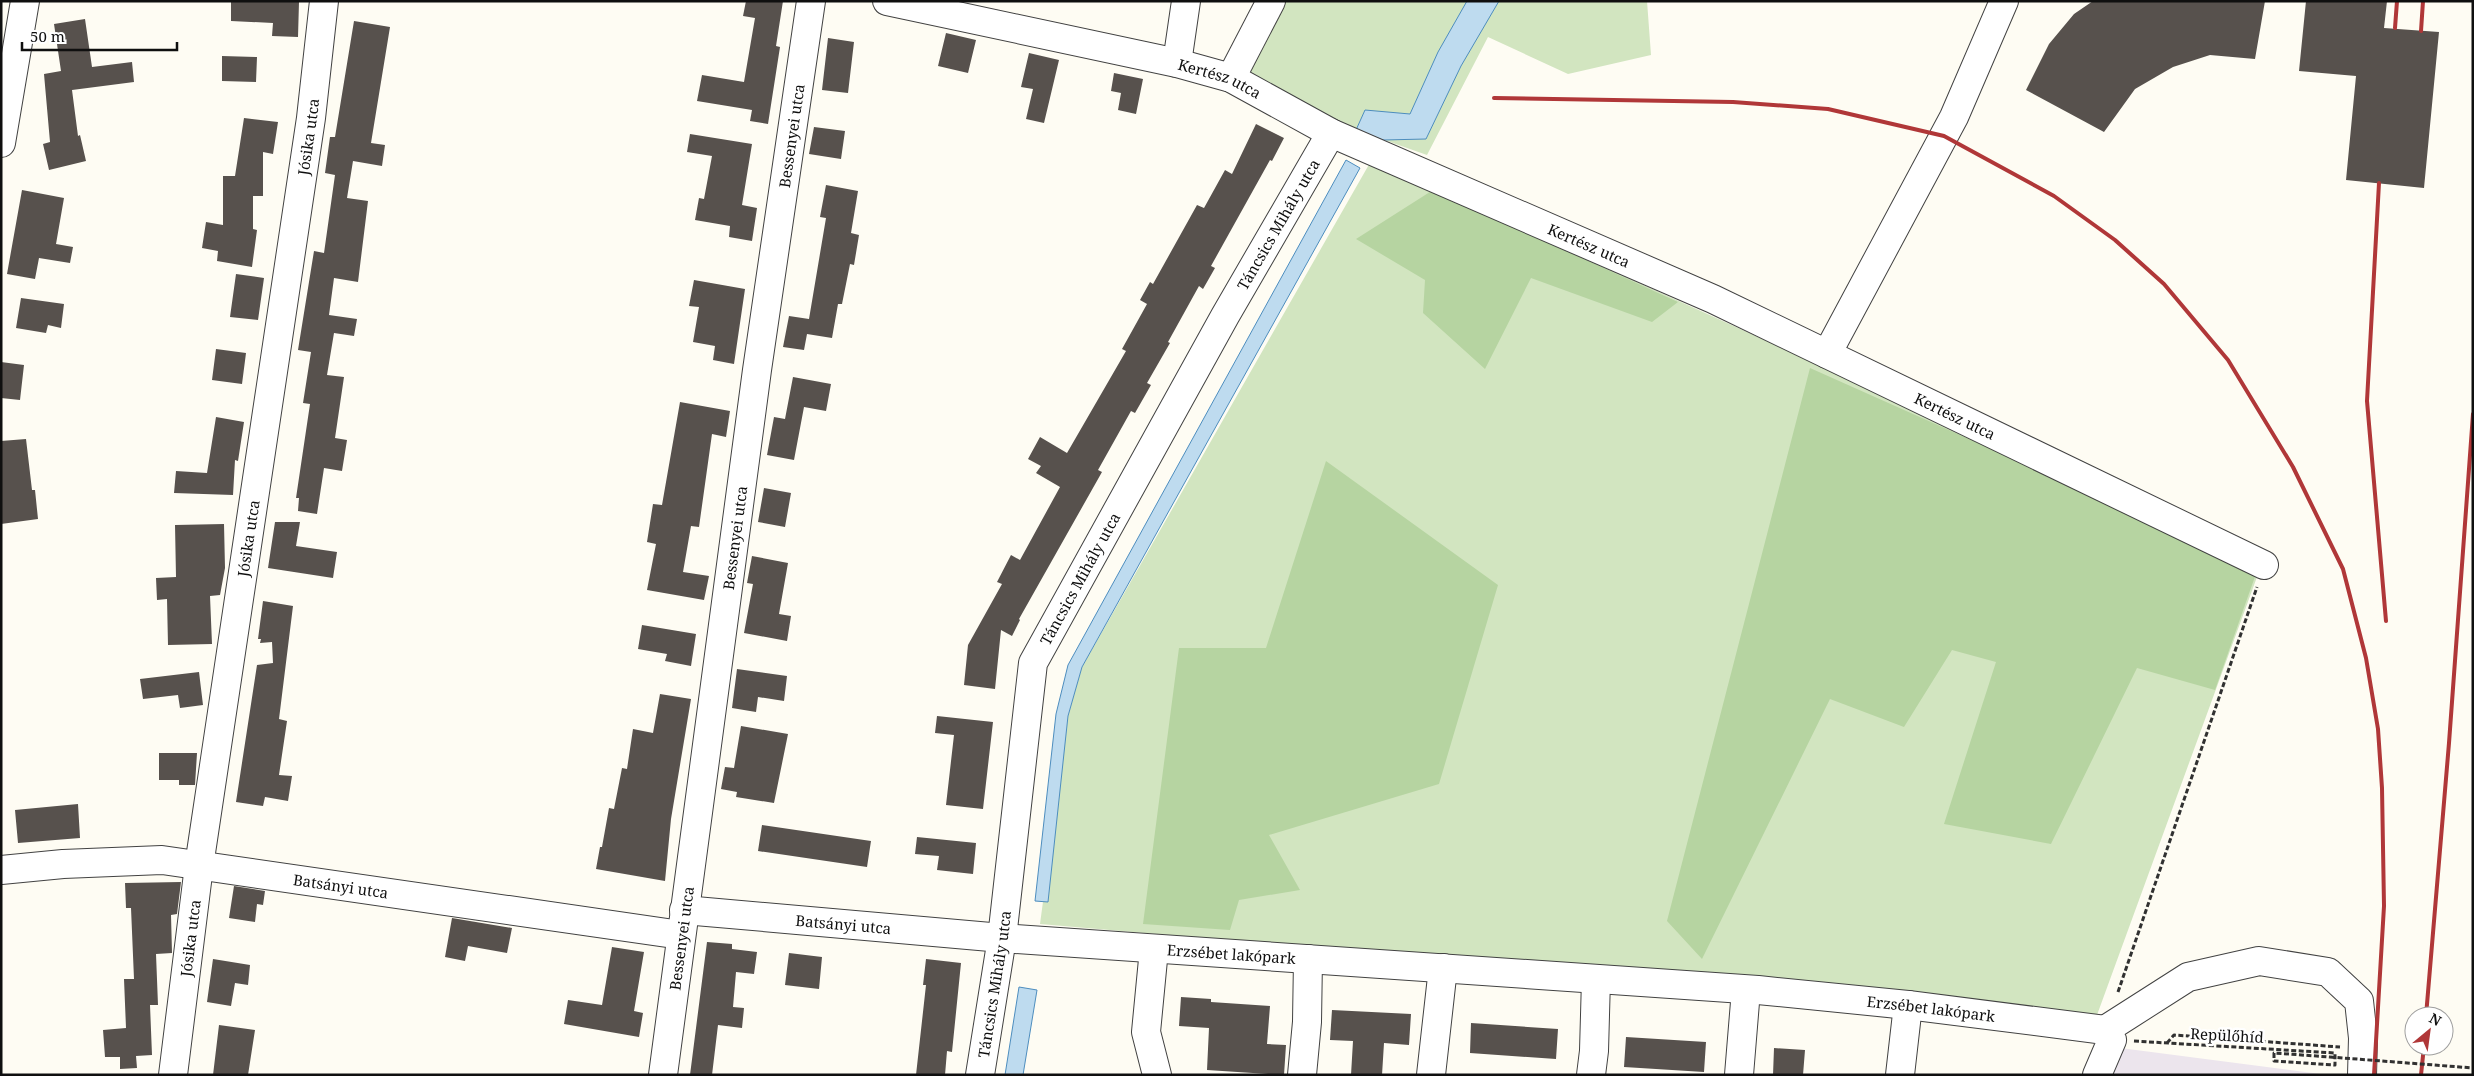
<svg xmlns="http://www.w3.org/2000/svg" width="2474" height="1076" viewBox="0 0 2474 1076" font-family="'Noto Serif',serif">
  <rect width="100%" height="100%" fill="#fefcf3"/>
  <path fill="#ece5ed" d="M2105,1046L2328,1075H2092Z"/>
  <path fill="#d2e5c0" d="M1282,1H1647L1651,55L1568,74L1488,37L1427,155L1336,123L1245,71Z
    M1371,161L2261,566L2097,1015L1040,924L1068,716L1082,667Z"/>
  <path fill="#b6d4a1" d="M1433,190L1678,302L1652,322L1531,278L1485,369L1423,313L1425,280L1356,239Z
    M1810,368L2258,568L2215,690L2137,668L2051,844L1944,824L1996,662L1952,650L1904,727L1830,699L1702,959L1667,921Z
    M1326,461L1498,585L1439,784L1269,835L1300,890L1239,900L1230,930L1143,924L1179,648H1266Z"/>
  <path fill="#bedbef" stroke="#4d8dbe" d="M1467,1H1499L1461,66L1426,139L1383,140L1356,130L1365,110L1410,114L1438,52Z
    M1346,160L1360,168L1082,667L1068,716L1048,902L1035,901L1056,714L1068,665Z
    M1019,987L1037,990L1023,1075H1005Z"/>
  <path fill="#57514d" d="M231,1L299,2L298,37L272,36L273,23L231,21Z
    M746,1H783L776,46L780,47L768,124L750,121L752,110L697,101L702,75L744,82L755,18L743,16Z
    M2093,1H2265L2255,59L2210,55L2173,67L2135,89L2104,132L2026,90L2049,44L2074,14Z
    M2306,1H2387L2384,28L2439,32L2424,188L2346,180L2356,76L2299,71Z
    M85,19L92,67L132,62L134,82L72,90L78,136L80,135L86,161L49,170L43,144L50,142L44,74L61,71L54,24Z
    M354,21L390,27L371,143L385,145L382,166L353,161L347,198L368,201L358,282L334,278L329,315L357,319L354,336L334,333L327,375L344,377L335,438L347,440L342,471L324,468L317,514L298,511L299,498H296L310,404L303,403L311,352L298,350L314,251L324,253L335,175L325,173L330,137H335Z
    M946,33L976,40L968,73L938,66Z
    M828,38L854,42L848,93L822,90Z
    M1029,53L1059,60L1044,123L1026,119L1033,89L1021,87Z
    M222,56L257,57L256,82L222,81Z
    M1114,73L1143,79L1136,114L1118,110L1121,93L1111,91Z
    M244,118L278,122L273,154L263,152V196H253V229L257,230L252,267L217,261L218,251L202,248L206,222L223,225V176H235Z
    M1256,124L1284,138L1272,161L1270,160L1211,266L1215,268L1203,289L1199,286L1168,342L1170,343L1147,383L1151,385L1135,413L1131,411L1098,470L1102,472L1019,619L1020,620L1012,636L1001,630L995,689L964,685L968,645L1002,584L997,582L1011,555L1020,560L1060,487L1036,473L1041,466L1028,459L1040,437L1067,453L1126,351L1122,349L1147,304L1140,300L1150,282L1153,284L1197,205L1204,208L1225,170L1232,174Z
    M814,127L845,131L841,159L809,154Z
    M690,134L752,144L742,205L757,208L752,241L729,237L730,226L695,220L699,198L704,199L712,156L687,152Z
    M826,185L858,191L851,233L859,235L854,265L850,264L842,304H838L832,338L807,334L804,350L783,347L789,316L809,319L826,218L820,217Z
    M22,190L64,198L56,244L73,247L70,263L39,258L35,279L7,274Z
    M236,274L264,278L258,320L230,317Z
    M694,280L745,289L734,364L713,360L715,346L693,342L699,307L689,306Z
    M21,298L64,304L61,328L48,325L46,333L16,328Z
    M216,349L246,353L242,384L212,380Z
    M1,362L24,365L20,400L1,398Z
    M793,377L831,384L826,411L804,407L794,460L767,455L774,417L785,419Z
    M680,402L730,411L726,437L712,434L699,527L691,526L683,572L709,576L704,600L647,590L656,544L647,542L653,504L662,505Z
    M216,417L244,422L238,461L235,460L233,495L174,493L176,471L207,473Z
    M26,439L32,490H35L38,519L1,524V441Z
    M764,488L791,493L785,527L758,522Z
    M275,522H300L296,546L337,552L333,578L268,568Z
    M224,524L225,568L220,595L210,596L212,644L168,645L167,599L157,600L156,578L176,577L175,525Z
    M752,556L788,563L779,614L791,616L787,641L744,633L753,584L747,583Z
    M263,601L293,606L279,719L287,721L279,775L292,776L288,801L265,797L263,806L236,802L257,665L273,663L272,642L260,643L261,639H258Z
    M642,625L696,634L691,666L665,661L667,654L638,649Z
    M737,669L787,676L784,701L758,697L756,712L732,708Z
    M199,672L203,705L180,708L178,695L143,699L140,679Z
    M660,694L691,699L671,819L665,881L596,869L600,847H602L609,808L614,809L622,768L627,769L633,729L653,733Z
    M937,716L993,722L983,809L946,805L954,735L935,733Z
    M741,726L788,734L774,803L736,797L737,792L721,789L725,767L734,768Z
    M159,753H197L195,785H179V780H159Z
    M78,804L80,838L18,843L15,810Z
    M762,825L871,841L867,867L758,851Z
    M917,837L976,843L973,874L937,870L939,856L915,854Z
    M181,882L177,914L171,915L172,953L156,954L158,1005H150L152,1055L136,1056L137,1068L120,1069V1057H105L103,1030L126,1028L124,979H134L131,908H126L125,883Z
    M234,886L265,891L263,905L257,904L255,922L229,918Z
    M452,918L512,928L507,953L468,946L465,961L445,957Z
    M707,942L732,944V949L757,952L754,974L736,972L733,1007L744,1008L742,1028L718,1025L712,1075H690Z
    M612,947L644,952L634,1011L643,1013L639,1037L564,1024L568,1000L602,1005Z
    M789,953L822,957L819,989L785,985Z
    M213,959L250,965L248,985L235,983L231,1006L207,1002Z
    M926,959L961,963L952,1052L947,1051L945,1075H916L926,985H923Z
    M1181,997L1211,999V1002L1270,1006L1267,1044L1286,1045L1284,1075L1207,1070L1209,1028L1179,1026Z
    M1332,1010L1411,1014L1409,1045L1384,1043L1382,1075H1351L1353,1041L1330,1040Z
    M1471,1023L1558,1029L1556,1059L1470,1053Z
    M219,1025L255,1030L248,1075H213Z
    M1626,1037L1706,1042L1704,1072L1624,1067Z
    M1774,1048L1805,1050L1803,1075H1773Z"/>
  <g fill="none" stroke-linecap="round" stroke-linejoin="round">
    <defs>
      <g id="minor">
        <path id="s1" d="M887,1L1177,63L1231,78L1331,133L1713,299L2264,565"/>
        <path d="M1177,63L1186,1"/>
        <path d="M1231,78L1271,1"/>
        <path d="M1,143L25,1"/>
        <path d="M1827,354L1954,117L2004,1"/>
        <path id="s2" d="M1,870L63,864L162,860L681,935"/>
        <path id="s3" d="M684,910L1002,938L1758,990L1908,1005L2105,1030L2112,1040L2097,1075"/>
        <path d="M1154,949L1146,1032L1157,1075"/>
        <path d="M2105,1030L2188,977L2259,961L2328,972L2359,1001L2363,1038L2362,1075"/>
        <path id="s4" d="M173,1075L199,866L311,118L324,1"/>
        <path id="s5" d="M663,1075L757,370L811,1"/>
        <path id="s6" d="M980,1075L1002,938L1033,663L1225,316L1331,133"/>
        <path d="M1302,1075L1307,1022L1308,959"/>
        <path d="M1431,1075L1443,968"/>
        <path d="M1591,1075L1594,1051L1596,979"/>
        <path d="M1739,1075L1746,990"/>
        <path d="M1900,1075L1908,1005"/>
      </g>
    </defs>
    <use href="#minor" stroke="#424242" stroke-width="30"/>
    <path stroke="#313131" stroke-width="3" stroke-dasharray="5 2.5" stroke-linecap="butt" d="M2118,992L2257,587
      M2134,1041L2335,1053V1065L2274,1061V1053L2330,1057
      M2167,1043L2174,1035L2340,1047"/>
    <use href="#minor" stroke="#fff" stroke-width="28"/>
    <path stroke="#b03738" stroke-width="4" d="M2395,28L2397,1
      M2421,31L2423,1
      M1494,98L1733,102L1828,109L1944,136L2054,196L2115,240L2164,284L2228,360L2293,467L2343,569L2366,658L2378,729L2382,788L2384,906L2374,1075
      M2379,183L2367,401L2386,621
      M2426,1016L2449,743L2473,414
      M2421,1075L2424,1046"/>
    <path stroke="#313131" stroke-width="3" stroke-dasharray="5 2.5" stroke-linecap="butt" d="M2330,1057L2473,1068"/>
  </g>
  <g text-anchor="middle" dominant-baseline="central" stroke-width="5" stroke-linejoin="round" paint-order="stroke">
    <g font-size="15" fill="#0f0f0f" stroke="#fff">
      <text stroke="none"><textPath href="#s1" startOffset="342">Kertész utca</textPath></text>
      <text stroke="none"><textPath href="#s4" startOffset="948">Jósika utca</textPath></text>
      <text stroke="none"><textPath href="#s5" startOffset="948">Bessenyei utca</textPath></text>
      <text stroke="none"><textPath href="#s6" startOffset="918">Táncsics Mihály utca</textPath></text>
      <text stroke="none"><textPath href="#s1" startOffset="748">Kertész utca</textPath></text>
      <text stroke="none"><textPath href="#s1" startOffset="1152">Kertész utca</textPath></text>
      <text stroke="none"><textPath href="#s4" startOffset="542">Jósika utca</textPath></text>
      <text stroke="none"><textPath href="#s5" startOffset="542">Bessenyei utca</textPath></text>
      <text stroke="none"><textPath href="#s6" startOffset="512">Táncsics Mihály utca</textPath></text>
      <text stroke="none"><textPath href="#s2" startOffset="342">Batsányi utca</textPath></text>
      <text stroke="none"><textPath href="#s3" startOffset="160">Batsányi utca</textPath></text>
      <text stroke="none"><textPath href="#s4" startOffset="138">Jósika utca</textPath></text>
      <text stroke="none"><textPath href="#s5" startOffset="138">Bessenyei utca</textPath></text>
      <text stroke="none"><textPath href="#s3" startOffset="549">Erzsébet lakópark</textPath></text>
      <text stroke="none"><textPath href="#s6" startOffset="92">Táncsics Mihály utca</textPath></text>
      <text stroke="none"><textPath href="#s3" startOffset="1251">Erzsébet lakópark</textPath></text>
      <text transform="translate(2227 1035) rotate(3)">Repülőhíd</text>
    </g>
  </g>
  <rect width="2474" height="1076" fill="none" stroke="#0f0f0f" stroke-width="5"/>
  <g transform="translate(2429 1031) rotate(29)"><circle r="24" fill="#ffffff" stroke="#9f9f9f"/>
  <path d="M0-4L9 19L0 12L-9 19Z" fill="#b03738"/>
  <text y="-8" font-size="14" font-weight="bold" text-anchor="middle" fill="#0f0f0f">N</text>
  </g>
  <path d="M22 42v8h155v-8" fill="none" stroke="#0f0f0f" stroke-width="2.5"/>
  <text x="30" y="42" font-size="15" fill="#0f0f0f" stroke="#ffffff" stroke-width="4" paint-order="stroke">50 m</text>
</svg>
